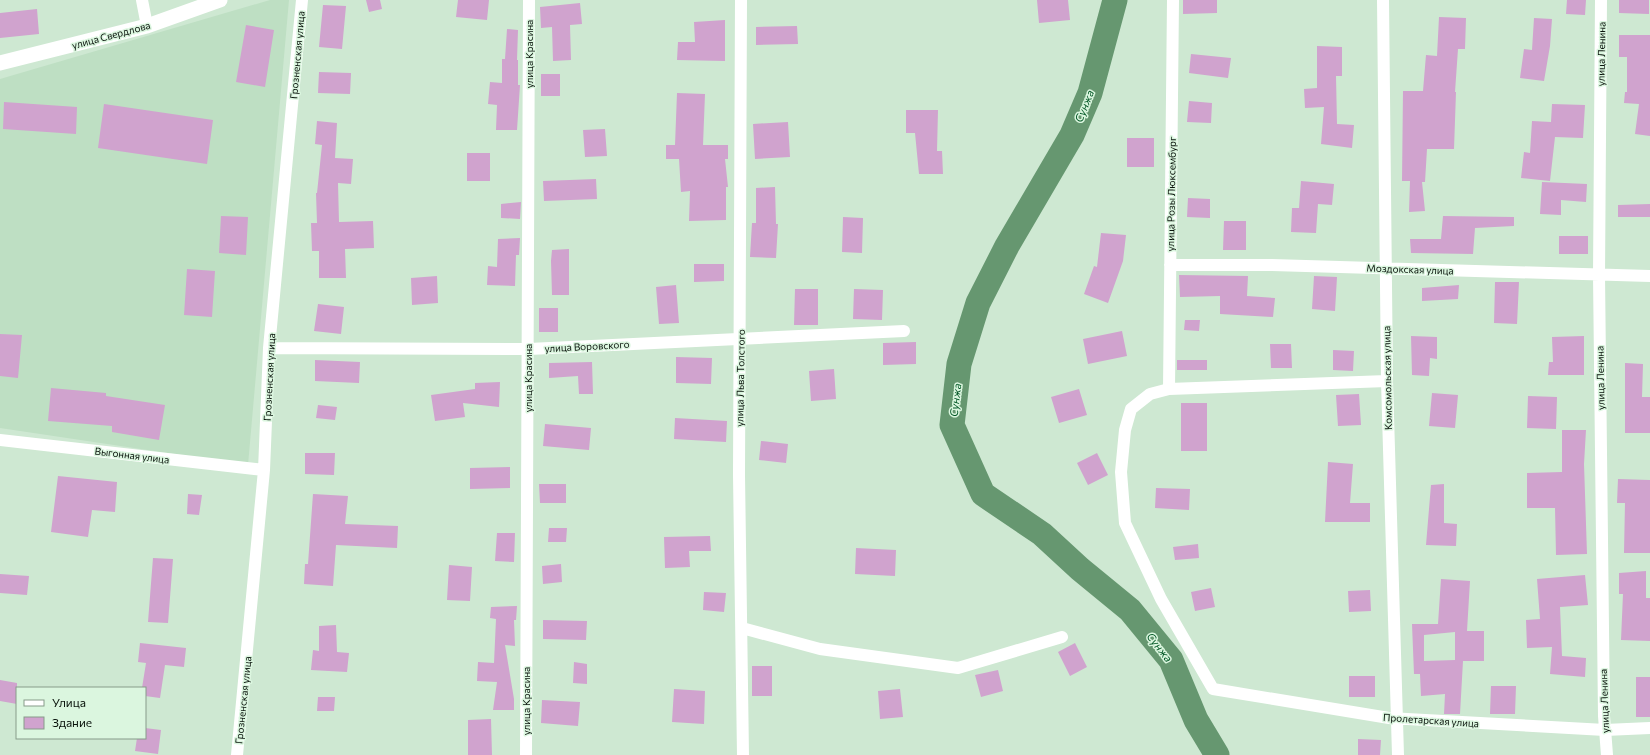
<svg xmlns="http://www.w3.org/2000/svg" width="1650" height="755" viewBox="0 0 1650 755" font-family="Commissioner,sans-serif">
  <rect width="100%" height="100%" fill="#cee8d2"/>
  <path fill="#bedfc3" d="M270,0H289L248,465L0,428V79Z"/>
  <g fill="none" stroke-linecap="round" stroke-linejoin="round">
    <path stroke="#669770" stroke-width="25" d="M1115,0L1090,93L1072,135L1007,246L978,303L959,364L952,425L983,494L1042,534L1080,569L1130,610L1171,660L1196,720L1217,755"/>
  </g>
  <path fill="#d0a3ce" fill-rule="evenodd" d="M366,0H380L382,9L369,12Z
    M458,0H489L487,20L456,17Z
    M1037,0H1068L1070,20L1039,23Z
    M1183,0H1217V13L1183,14Z
    M1567,0H1586L1585,15L1566,14Z
    M1619,0H1649V14L1619,13Z
    M580,3L582,24L570,25L571,60L553,61L552,27L541,28L540,7Z
    M323,5L346,6L342,49L319,47Z
    M37,9L39,34L0,38V13Z
    M1439,17L1466,18L1465,49H1458L1455,92H1456L1454,149H1427L1425,182H1422L1425,211L1409,212L1410,181H1402L1403,91H1423L1426,55L1437,56Z
    M1534,18L1552,19L1550,46L1544,81L1520,78L1524,49L1532,50Z
    M725,20V61L677,60L678,42H695L694,22Z
    M246,25L274,30L265,87L236,82Z
    M797,26L798,44L756,45V27Z
    M507,29L518,30L517,60H518V85H520L517,130H496L497,105L488,104L490,82L502,83V59H505Z
    M1619,35H1650V136L1635,134L1639,104L1624,103L1625,92H1627V57H1619Z
    M1317,46L1342,47V76H1336L1337,124L1354,125L1352,148L1321,144L1324,107L1305,108L1304,89L1317,88Z
    M1191,54L1231,58L1228,78L1189,73Z
    M319,72L351,73L350,94L318,93Z
    M541,74H560V96H541Z
    M677,93L705,94L703,145H728V159H725L728,187H726V220L689,221L690,191L681,192L679,159H666V145H675Z
    M1189,101L1212,103L1211,123L1187,122Z
    M4,102L77,107L76,134L3,129Z
    M104,104L213,120L207,164L98,148Z
    M1552,104L1585,105L1583,138L1555,137L1550,181L1521,178L1524,152L1530,153L1532,121L1551,122Z
    M906,110H938L937,151H942L943,174H919L915,133H906Z
    M317,121L337,123L335,158L353,159L351,184L338,183L339,222L373,221L374,248L345,249L346,278H319V251H312L311,223H317L316,193H317L322,145L315,144Z
    M788,122L790,157L755,159L753,124Z
    M605,129L607,156L585,157L583,130Z
    M1127,138H1154V167H1127Z
    M467,153H490V181H467Z
    M596,179L597,199L544,201L543,181Z
    M1301,181L1334,184L1332,205L1318,204L1316,233L1291,232L1292,208H1299Z
    M1542,182L1587,184L1586,202L1561,200V215L1540,214Z
    M775,187L776,224H778L776,258L750,257L752,223H756V188Z
    M1188,198L1210,199V218L1187,217Z
    M521,202L520,219L501,218V204Z
    M1650,204V217H1618V205Z
    M221,216L248,217L246,255L219,253Z
    M1443,216L1514,217V226L1475,228L1473,254L1411,253L1410,239H1441Z
    M843,217L863,218L862,253L842,252Z
    M1224,221H1246V250H1223Z
    M1101,233L1126,235L1123,261L1108,303L1084,294L1094,266L1097,267Z
    M1559,236H1588V254H1559Z
    M520,238L519,255H516L515,286L487,285L488,266L497,267L498,239Z
    M569,249V295H552L551,261L552,250Z
    M694,264H724V281L694,282Z
    M187,269L215,271L212,317L184,315Z
    M1179,275L1248,276L1247,296L1275,298L1273,317L1220,314V296L1180,297Z
    M437,276L438,303L412,305L411,278Z
    M1314,276L1337,277L1335,311L1312,309Z
    M1495,282H1519L1517,324L1494,323Z
    M676,285L679,323L659,324L656,287Z
    M1459,285L1458,299L1422,301V288Z
    M795,289H818V325H794Z
    M854,289L883,290L882,320L853,319Z
    M318,304L344,307L341,334L314,331Z
    M539,308H558V332H539Z
    M1185,320H1200L1199,331L1184,330Z
    M1122,331L1127,356L1088,364L1083,339Z
    M0,334L22,335L18,378L0,376Z
    M1411,336L1437,337V359L1430,358L1429,376L1412,375Z
    M1584,336V375H1548L1549,362H1553L1552,337Z
    M916,342V364L883,365V343Z
    M1270,344H1291L1292,368H1271Z
    M1333,350L1354,351L1353,371L1333,370Z
    M676,357L712,358L711,384L676,383Z
    M315,360L360,362L359,383L315,381Z
    M1177,360H1207V370H1177Z
    M592,362L593,394H579L578,376L549,378V363Z
    M1625,363L1643,364L1642,397H1650V433H1625Z
    M834,369L836,399L811,401L809,371Z
    M500,382L499,407L463,403L465,417L435,421L431,395L475,389V383Z
    M51,388L106,393V396L165,405L159,440L112,432V426L48,421Z
    M1079,389L1087,415L1059,423L1051,397Z
    M1432,393L1458,395L1455,428L1429,426Z
    M1359,394L1361,425L1338,426L1336,395Z
    M1528,396L1557,397L1556,429L1527,428Z
    M1181,403H1207V451H1181Z
    M318,405L337,407L335,420L316,418Z
    M675,418L727,421L726,442L674,439Z
    M545,424L591,428L589,450L543,446Z
    M1562,430H1586L1584,464L1587,554L1556,555L1555,508H1527V473L1562,472Z
    M761,441L788,444L786,463L759,460Z
    M305,453H335L334,475L305,474Z
    M1097,453L1108,475L1088,485L1077,463Z
    M1328,462L1353,464L1350,503H1370V522H1325Z
    M510,467V488L470,489V468Z
    M58,476L117,482L115,512L92,510L88,537L51,532Z
    M1618,479L1650,480V553H1624L1625,503H1617Z
    M539,484H566V503H540Z
    M1444,484V523L1457,524L1456,546L1426,545L1431,485Z
    M1156,488L1190,489L1189,510L1155,508Z
    M188,494L202,495L199,515L187,514Z
    M313,494L348,496L345,524L398,526L397,548L336,545L333,586L304,584L305,564H308Z
    M549,528H567L566,542H548Z
    M497,533H515L514,562L495,561Z
    M710,536L711,551H689L690,567L665,568L664,537Z
    M1198,544L1199,558L1175,560L1173,547Z
    M856,548L896,550L895,576L855,574Z
    M153,558L173,559L168,623L148,622Z
    M561,564L562,582L543,584L542,566Z
    M449,565L472,567L470,601L447,600Z
    M1646,571V598H1650V641L1621,640L1623,594H1619V573Z
    M0,574L29,576L27,595L0,593Z
    M1585,575L1588,605L1560,607L1562,656L1586,658L1585,677L1550,674L1552,647L1527,648L1526,620L1540,619L1537,579Z
    M1441,579L1470,581L1467,631H1484V661H1463L1460,714H1444L1445,694L1421,696L1420,674H1414L1412,624H1438ZM1455,632V660L1424,661V635Z
    M1211,588L1215,607L1195,611L1191,592Z
    M1370,590L1371,611L1349,612L1348,591Z
    M704,592L726,593L724,612L703,610Z
    M517,606L516,620H514L515,646L505,645L514,699V710H493L497,682L477,681L478,662L494,663L496,619L490,618L491,607Z
    M543,620L587,621L586,640L543,639Z
    M336,625L337,652L349,653L347,672L311,670L313,650L319,651V626Z
    M140,643L186,648L184,667L165,665L160,698L145,696V688H142L146,663L138,662Z
    M1075,643L1087,667L1070,676L1058,652Z
    M574,662L587,664V684L573,683Z
    M752,666H772V696H752Z
    M998,670L1003,691L981,697L975,675Z
    M1349,676H1375V697H1349Z
    M1636,677H1650V717H1636Z
    M0,680L17,683V704L0,701Z
    M1491,686H1516L1515,714H1490Z
    M674,689L705,691L704,724L672,722Z
    M900,689L903,717L880,719L878,691Z
    M318,697H335L334,711H317Z
    M542,700L580,702L578,726L541,723Z
    M491,719L492,755H468V720Z
    M145,728L161,730L158,754L135,751L137,738H145Z
    M1358,739L1381,740L1380,755H1358Z"/>
  <g fill="none" stroke-linecap="round" stroke-linejoin="round">
    <path stroke="#fff" stroke-width="12" d="M142,0L147,26
      M741,0L739,475L743,755
      M1383,0L1387,381L1398,755
      M1601,0L1599,275L1604,716L1607,755
      M1170,265H1272L1650,276
      M269,348L529,349L904,331
      M1387,381L1169,389L1150,394L1131,409L1125,430L1121,472L1125,523L1161,599L1213,689L1389,718L1605,730L1650,728
      M1169,389L1173,0
      M0,440L264,470
      M742,628L820,649L958,668L1062,637
      M237,755L264,470L269,348L302,0
      M526,755L529,0"/>
    <path stroke="#fff" stroke-width="15" d="M0,63L147,26L220,0"/>
  </g>
  <g text-anchor="middle" dominant-baseline="central" stroke-width="3" stroke-linejoin="round" paint-order="stroke">
    <g font-size="10" fill="#09120b" stroke="#dbf6df">
      <text transform="translate(111 35) rotate(-15)">улица Свердлова</text>
      <text transform="translate(529 54) rotate(-90)">улица Красина</text>
      <text transform="translate(1601 54) rotate(-89)">улица Ленина</text>
      <text transform="translate(297 55) rotate(-85)">Грозненская улица</text>
      <text transform="translate(1171 194) rotate(-89)">улица Розы Люксембург</text>
      <text transform="translate(1410 269) rotate(2)">Моздокская улица</text>
      <text transform="translate(587 346) rotate(-3)">улица Воровского</text>
      <text transform="translate(269 377) rotate(-87)">Грозненская улица</text>
      <text transform="translate(528 378) rotate(-90)">улица Красина</text>
      <text transform="translate(740 378) rotate(-89)">улица Льва Толстого</text>
      <text transform="translate(1387 378) rotate(-91)">Комсомольская улица</text>
      <text transform="translate(1600 378) rotate(-91)">улица Ленина</text>
      <text transform="translate(132 455) rotate(7)">Выгонная улица</text>
      <text transform="translate(243 700) rotate(-84)">Грозненская улица</text>
      <text transform="translate(526 701) rotate(-90)">улица Красина</text>
      <text transform="translate(1604 701) rotate(-92)">улица Ленина</text>
      <text transform="translate(1431 720) rotate(4)">Пролетарская улица</text>
    </g>
    <g font-size="11" font-style="italic" fill="#005624" stroke="#dbf6df">
      <text transform="translate(1084 106) rotate(-68)">Сунжа</text>
      <text transform="translate(955 400) rotate(-83)">Сунжа</text>
      <text transform="translate(1160 647) rotate(52)">Сунжа</text>
    </g>
  </g>
  <rect x="16" y="687" width="130" height="52" fill="#dbf6df" stroke="#879b8a"/>
  <rect x="24" y="700" width="20" height="6" fill="#ffffff" stroke="#879b8a"/>
  <text x="52" y="707" font-size="12" fill="#09120b">Улица</text>
  <rect x="24" y="717" width="20" height="12" fill="#d0a3ce" stroke="#879b8a"/>
  <text x="52" y="727" font-size="12" fill="#09120b">Здание</text>
</svg>
